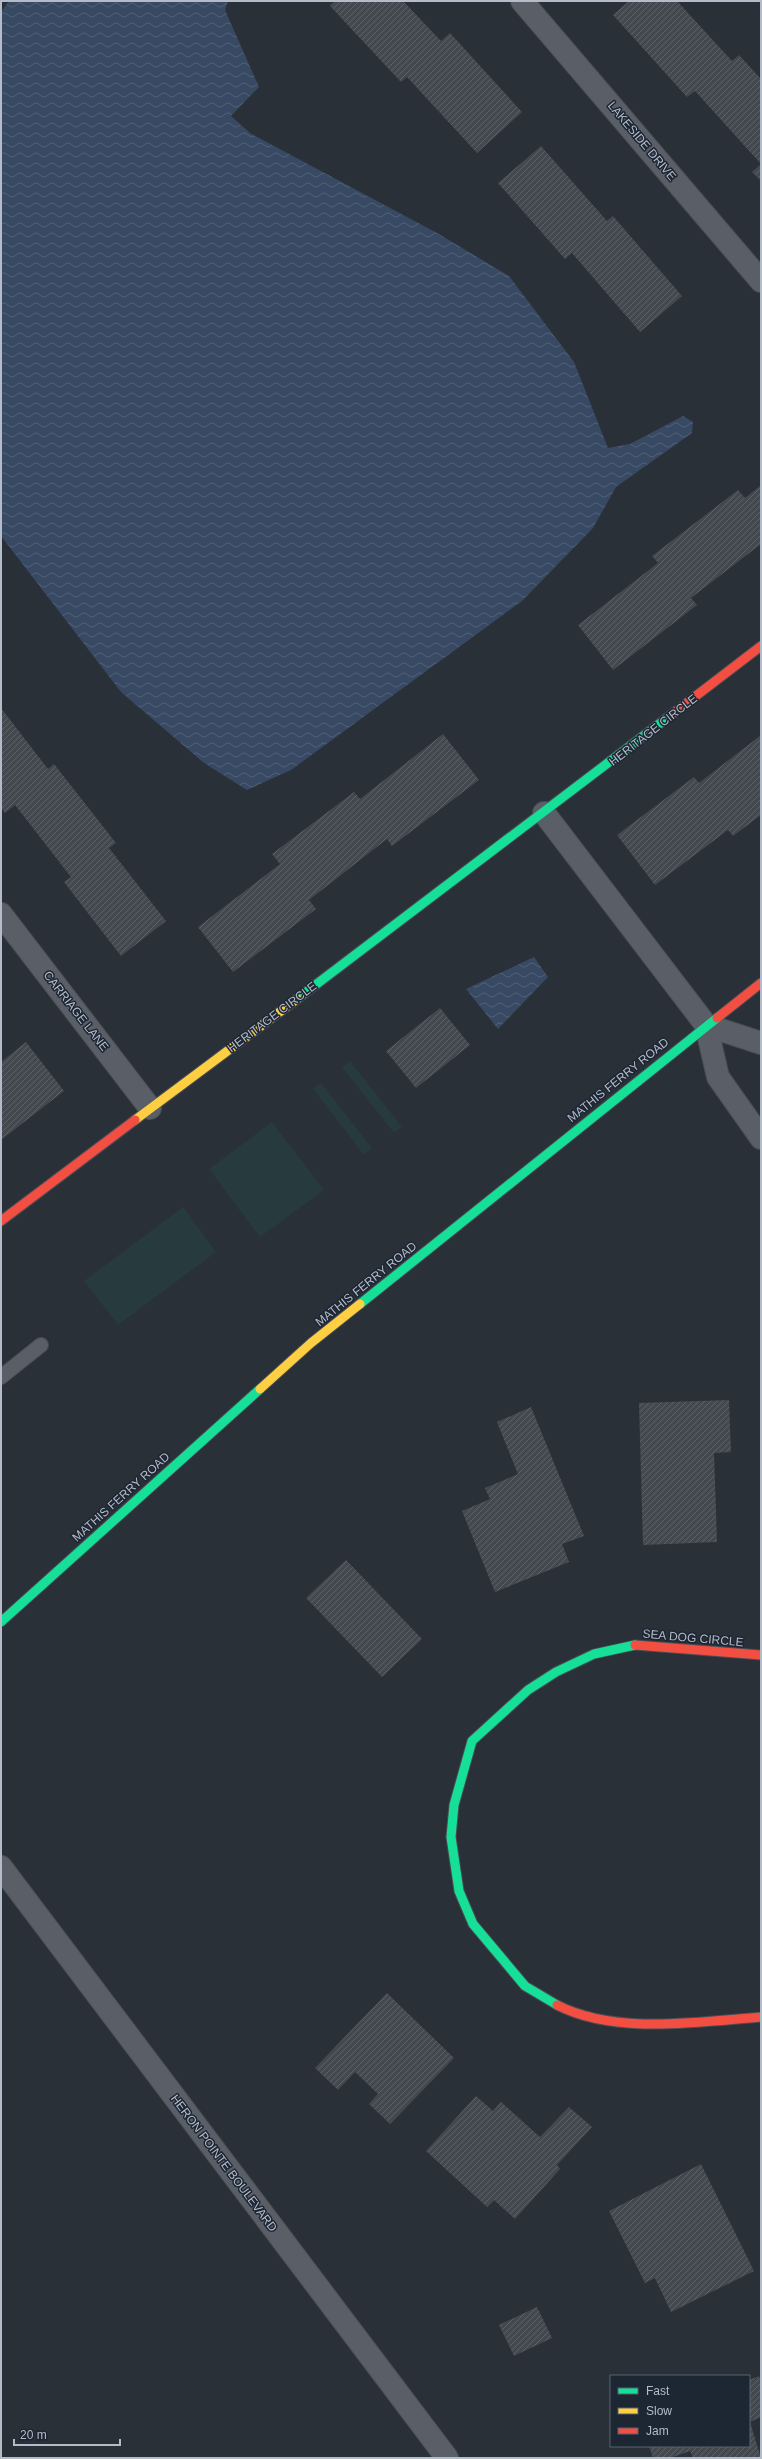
<svg xmlns="http://www.w3.org/2000/svg" width="762" height="2459" viewBox="0 0 762 2459" font-family="Helvetica,sans-serif">
  <defs>
    <pattern id="water-waves" width="16" height="10" patternUnits="userSpaceOnUse"><rect width="16" height="10" fill="#384963"/><path d="M0 5q4-4 8 0t8 0" fill="none" stroke="#526178"/></pattern>
    <pattern id="building-hatch" width="6" height="6" patternUnits="userSpaceOnUse"><rect width="6" height="6" fill="#444950"/><path d="M-1 1l2-2M0 6l6-6M5 7l2-2" fill="none" stroke="#5d6168"/></pattern>
  </defs>
  <rect width="100%" height="100%" fill="#2a3038"/>
  <path fill="#273a3e" d="M350,1061L402,1127L394,1133L342,1067Z
    M321,1083L372,1148L364,1155L313,1089Z
    M272,1122L324,1190L260,1237L209,1169Z
    M183,1207L216,1252L118,1325L84,1281Z"/>
  <path fill="url(#water-waves)" d="M9,1H228L225,10L259,87L231,116L250,133L437,233L509,276L574,362L608,448L630,444L683,416L693,422L692,433L616,487L593,528L522,601L291,770L247,790L204,763L121,692L1,536V12Z
    M534,957L548,977L498,1029L466,989Z"/>
  <path fill="url(#building-hatch)" d="M335,1H403L441,41L450,33L522,112L477,153L407,77L401,82L330,6Z
    M629,1H677L732,61L739,55L761,79V181L752,172L761,164L695,91L687,97L613,15Z
    M541,146L607,221L613,216L682,296L640,332L572,253L565,259L498,183Z
    M761,485V544L691,598L697,605L613,670L578,625L658,563L652,556L738,490L745,498Z
    M1,708L48,769L54,764L116,843L109,848L166,921L121,956L64,882L71,877L15,805L5,813L1,808Z
    M443,734L479,780L392,846L387,839L309,900L316,909L233,972L198,927L280,864L272,854L354,792L360,799Z
    M761,735V815L733,836L728,830L655,885L617,835L694,777L699,783Z
    M440,1008L470,1045L416,1088L386,1051Z
    M26,1042L64,1091L1,1140V1062Z
    M729,1400L731,1452L714,1453L717,1542L643,1545L639,1403Z
    M531,1407L584,1536L562,1544L569,1562L495,1592L462,1511L490,1499L485,1488L518,1474L497,1422Z
    M346,1560L422,1639L382,1677L306,1598Z
    M387,1993L454,2058L390,2124L369,2104L378,2094L355,2072L338,2090L315,2068Z
    M476,2096L493,2111L501,2102L540,2137L569,2107L592,2127L557,2165L560,2169L515,2219L494,2200L487,2207L426,2151Z
    M701,2164L754,2271L671,2312L655,2278L645,2283L609,2211Z
    M537,2307L552,2338L514,2356L499,2325Z
    M759,2376L761,2382V2417L750,2422L761,2458H693L690,2451L670,2458H653L649,2446H749V2380Z"/>
  <g fill="none" stroke-linecap="round" stroke-linejoin="round">
    <defs>
      <path id="lane" d="M1,1377L41,1345"/>
      <path id="street" d="M522,1L761,281
        M544,813L706,1025L718,1077L761,1138
        M1,914L150,1108
        M706,1025L761,1043
        M1,1867L447,2458"/>
      <path id="fast" d="M297,999L671,715
        M360,1304L717,1018
        M1,1622L260,1389
        M557,2005L525,1986L473,1924L459,1891L451,1837L454,1805L472,1741L528,1690L556,1672L594,1654L635,1645"/>
      <path id="slow" d="M135,1120L297,999
        M260,1389L311,1343L360,1304"/>
      <path id="jam" d="M671,715L761,646
        M717,1018L761,983
        M1,1221L135,1120
        M635,1645L761,1655
        M557,2005C615,2035 698,2022 761,2017"/>
    </defs>
    <use href="#lane" stroke="#484c53" stroke-width="16"/>
    <use href="#street" stroke="#484c53" stroke-width="24"/>
    <use href="#fast" stroke="#484c53" stroke-width="11"/>
    <use href="#slow" stroke="#484c53" stroke-width="11"/>
    <use href="#jam" stroke="#484c53" stroke-width="11"/>
    <use href="#lane" stroke="#5a5e66" stroke-width="14"/>
    <use href="#street" stroke="#5a5e66" stroke-width="22"/>
    <use href="#fast" stroke="#16e098" stroke-width="9"/>
    <use href="#slow" stroke="#ffcf43" stroke-width="9"/>
    <use href="#jam" stroke="#f24e42" stroke-width="9"/>
  </g>
  <g text-anchor="middle" dominant-baseline="central" stroke-width="3" stroke-linejoin="round" paint-order="stroke">
    <g font-size="12" fill="#b4bcc9" stroke="#1d2633">
      <text transform="translate(642 141) rotate(50)">LAKESIDE DRIVE</text>
      <text transform="translate(653 730) rotate(-38)">HERITAGE CIRCLE</text>
      <text transform="translate(76 1011) rotate(52)">CARRIAGE LANE</text>
      <text transform="translate(272 1017) rotate(-37)">HERITAGE CIRCLE</text>
      <text transform="translate(618 1080) rotate(-39)">MATHIS FERRY ROAD</text>
      <text transform="translate(366 1284) rotate(-39)">MATHIS FERRY ROAD</text>
      <text transform="translate(121 1497) rotate(-42)">MATHIS FERRY ROAD</text>
      <text transform="translate(693 1638) rotate(5)">SEA DOG CIRCLE</text>
      <text transform="translate(224 2163) rotate(53)">HERON POINTE BOULEVARD</text>
    </g>
  </g>
  <rect width="762" height="2459" fill="none" stroke="#b4bcc9" stroke-width="4"/>
  <rect x="610" y="2375" width="140" height="72" fill="#1d2633" stroke="#59626f"/>
  <rect x="618" y="2388" width="20" height="6" fill="#16e098" stroke="#59626f"/>
  <text x="646" y="2395" font-size="12" fill="#b4bcc9">Fast</text>
  <rect x="618" y="2408" width="20" height="6" fill="#ffcf43" stroke="#59626f"/>
  <text x="646" y="2415" font-size="12" fill="#b4bcc9">Slow</text>
  <rect x="618" y="2428" width="20" height="6" fill="#f24e42" stroke="#59626f"/>
  <text x="646" y="2435" font-size="12" fill="#b4bcc9">Jam</text>
  <path d="M14 2439v6h106v-6" fill="none" stroke="#b4bcc9" stroke-width="2"/>
  <text x="20" y="2439" font-size="12" fill="#b4bcc9" stroke="#1d2633" stroke-width="3" paint-order="stroke">20 m</text>
</svg>
